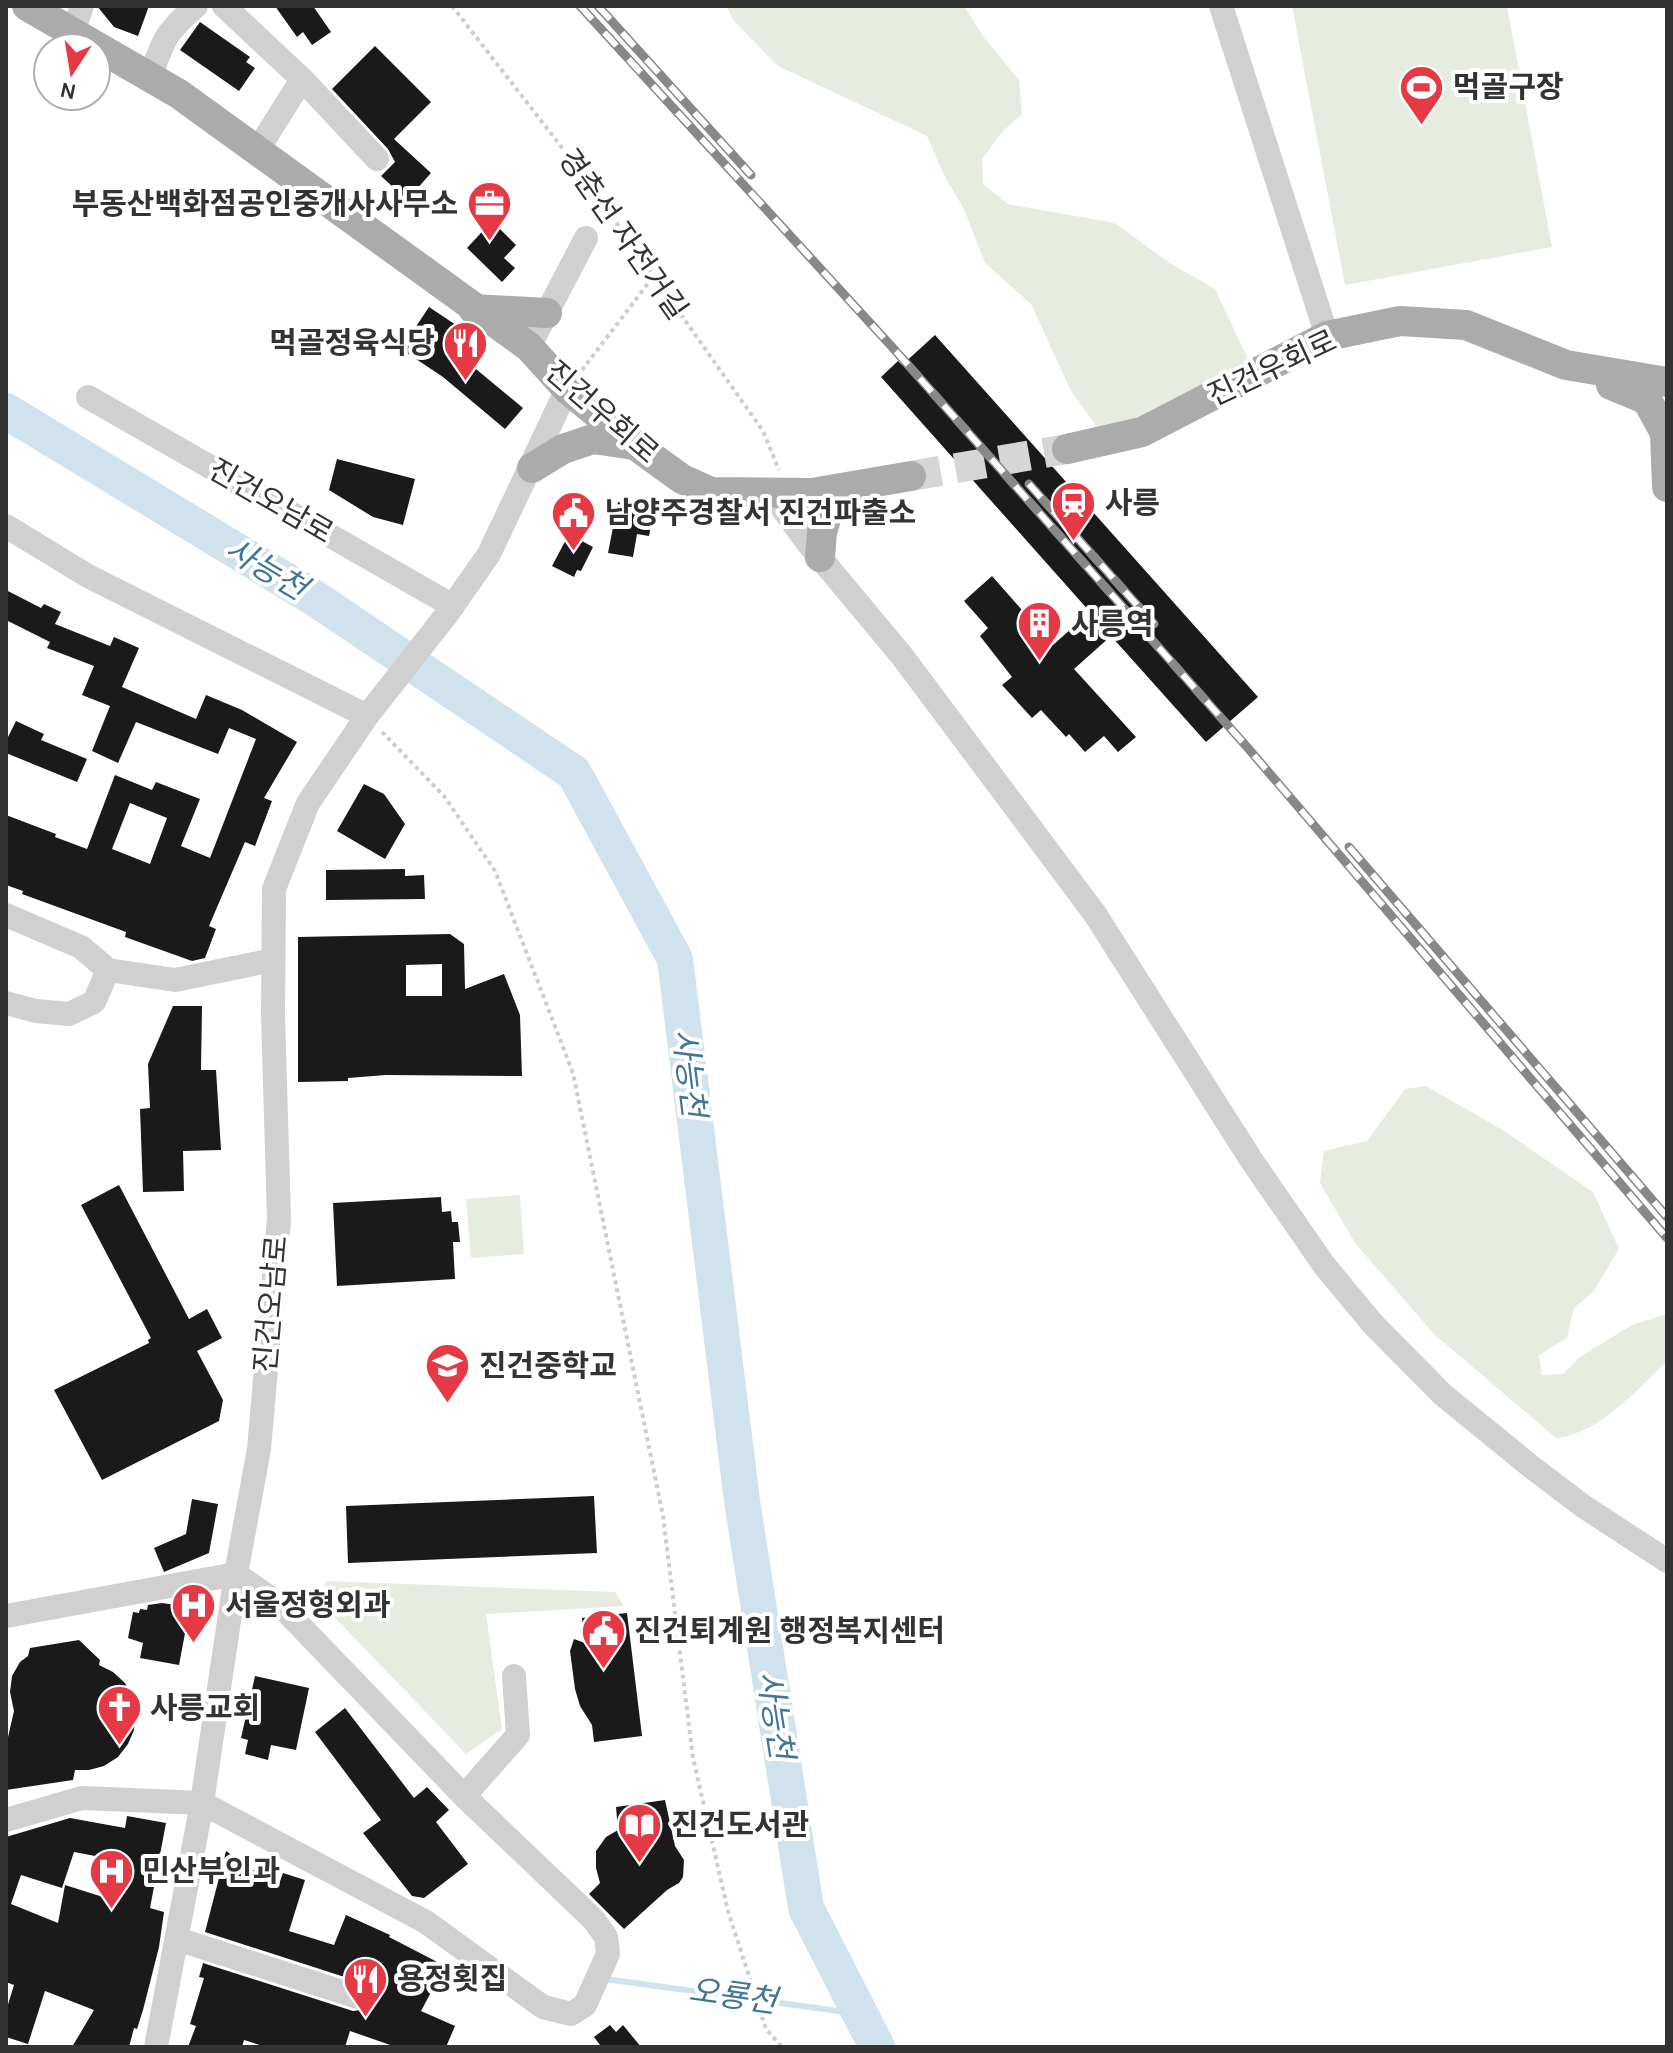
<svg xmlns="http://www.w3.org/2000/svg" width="1673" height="2053" viewBox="0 0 1673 2053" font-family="Karla,'Noto Sans KR',sans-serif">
  <rect width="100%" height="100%" fill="#fff"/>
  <path fill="#e6ecdf" d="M727,6H964L983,36L1019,80L1022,114L1003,131L982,159L983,184L1008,204L1115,223L1168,262L1215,289L1248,359L1141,423L1097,427L1071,391L1031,304L985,263L964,209L944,175L927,136L778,66L733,20Z
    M1292,6H1507L1552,247L1345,285Z
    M1426,1086L1501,1129L1593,1192L1619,1249L1593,1292L1574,1308L1567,1338L1539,1355L1542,1375L1563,1374L1580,1357L1632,1325L1667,1314V1361C1636,1390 1601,1433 1556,1438L1434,1334L1355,1243L1320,1183L1324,1151L1367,1141L1405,1089Z
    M520,1195L524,1254L471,1258L466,1199Z
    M327,1581L615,1592L624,1606L486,1614L502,1729L466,1754L318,1600Z"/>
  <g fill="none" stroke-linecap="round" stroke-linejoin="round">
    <path stroke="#cfe2ee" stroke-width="6" d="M605,1979L860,2014"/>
    <path stroke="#cfe2ee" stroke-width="36" d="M6,411L316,599L574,773L675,959L742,1501L806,1908L877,2047"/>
  </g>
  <path fill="#1a1a1a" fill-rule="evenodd" d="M97,6H149L138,36L114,27Z
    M275,6H313L331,32L312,45L303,32L297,37Z
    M200,22L250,57L246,62L255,68L239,91L180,50Z
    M375,46L431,102L394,139L431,173L407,200L381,176L395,162L388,149L332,89Z
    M492,221L516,245L504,258L515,268L502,282L467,248Z
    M429,307L459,327L447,345L523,408L505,429L443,377L401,349Z
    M935,335L1258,697L1206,742L1111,636L1074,669L1136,737L1118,752L1104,736L1085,752L1069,734L1066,737L1041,710L1032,718L1002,685L1012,677L980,636L988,628L964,601L992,576L1053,645L1090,612L881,377L898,361L902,365Z
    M337,459L415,479L403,525L373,517L329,490Z
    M618,502L654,508L649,536L637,534L633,557L608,553Z
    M569,534L593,547L581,571L577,570L574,577L552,566Z
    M6,590L41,608L44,604L61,612L55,624L110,646L114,637L139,648L122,687L196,719L206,695L242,710L297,742L264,798L272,801L255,846L245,842L209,926L216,929L205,958L192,961L125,937L126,932L22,894L23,891L6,885V815L56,834L55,837L87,849L115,775L152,790L156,782L200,799L181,846L210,858L256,739L229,728L218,754L136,722L118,763L92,751L110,706L82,695L94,666L47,648L50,642L6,620ZM130,803L167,818L150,864L112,849Z
    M16,721L44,734L41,740L87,759L77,782L6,753V741Z
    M364,784L384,794L405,824L385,859L337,831Z
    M405,869V876L424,875L425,899L326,900V870Z
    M450,934L464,944L465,989L504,974L520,1015L522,1076L386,1075L348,1078V1081L298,1082V937ZM442,964V996H406V965Z
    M173,1006H202L201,1070H216L221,1150L183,1151L184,1191L143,1192L140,1109L150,1108L148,1064Z
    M119,1185L189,1319L207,1309L222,1338L197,1351L223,1400L219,1421L102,1480L54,1390L149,1343L148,1340L151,1338L81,1205Z
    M441,1197L442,1212L451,1211L452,1222H458L460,1242H453L455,1279L337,1286L333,1203Z
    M594,1496L597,1553L348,1563L346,1506Z
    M192,1499L218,1504L209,1553L164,1572L154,1548L186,1534Z
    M162,1603L190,1607L179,1665L140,1658L143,1643L128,1638L133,1612L139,1613L140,1609L147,1610L148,1605Z
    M627,1613L642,1736L594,1742L592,1725L580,1706L575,1689L570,1651L574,1639L585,1643L582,1618Z
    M79,1640L100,1660L99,1665L113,1672L125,1683L132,1698L136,1713L134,1730L128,1744L118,1757L104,1766L89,1770H75L73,1780L6,1790V1746L14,1711L10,1692L12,1676L20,1662L28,1656L30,1648Z
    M255,1676L309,1688L296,1750L271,1745L268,1760L245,1754L248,1740L241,1738Z
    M345,1708L414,1798L427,1787L449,1810L436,1822L468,1864L424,1898L412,1896L363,1833L381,1820L315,1732Z
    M665,1800L675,1846L684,1860L683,1877L679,1883L667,1890L624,1929L589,1894L600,1883L596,1868V1851L606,1837L618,1830L616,1807Z
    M127,1816L166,1823L150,1908L164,1912L159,1947L143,2010L137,2029L134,2028L129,2047H72L94,2010L45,1991L28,2044L6,2037V2011L14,1985L6,1982L8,1910H6V1837L70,1818L125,1828ZM74,1852L111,1859L103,1897L65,1885L58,1923L11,1904L21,1875L62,1888Z
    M226,1851L278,1887L283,1873L305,1880L289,1931L334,1945L346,1915L390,1935L389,1937L445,1966L421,2011L455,2026L446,2047H396L350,2031L345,2047H266L244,2040L242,2047H188L196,2026L190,2024L204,1978L199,1977L203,1963L353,2011L367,2009L372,2001L370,1988L363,1983L205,1932Z
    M610,2025L616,2032L623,2025L641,2047H597L600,2045L594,2037Z"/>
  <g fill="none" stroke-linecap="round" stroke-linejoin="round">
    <path stroke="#d6d6d6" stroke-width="30" stroke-dasharray="30 15" stroke-linecap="butt" d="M911,476L1067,449"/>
    <path stroke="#cdcdcd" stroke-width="4" stroke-dasharray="4 4" stroke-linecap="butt" d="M452,6L577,167L763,431L779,470
      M582,370L653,277
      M382,732L444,796L495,871L573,1073L663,1516L693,1758L728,1911L766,2029L782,2047"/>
    <path stroke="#d0d0d0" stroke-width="24" d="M224,6L302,79L377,159
      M1221,6L1327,336
      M73,32L82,6
      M150,77C164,39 165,33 196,6
      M257,151L302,79
      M529,347L586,238
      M88,397L453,606
      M772,494L807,542L902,656L1095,914L1252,1161L1324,1265L1372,1323L1442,1394L1529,1465L1583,1506L1667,1561
      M6,526L88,576L367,716
      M6,915L81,947L108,970L175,980L273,960
      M6,1003L36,1011L69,1014L94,1002L108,970
      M6,1616L236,1574L280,1605L464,1796L594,1920L606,1937L608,1954L585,2005L571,2014L543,2007L426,1922L202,1803L82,1798L6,1820
      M464,1796L518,1735L514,1676
      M177,1939L358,1997
      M156,2047L202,1803L236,1574L259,1449L279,1219L273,1015L274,889L308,803L367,716L447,614L489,554L567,389"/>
    <path stroke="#ababab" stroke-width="30" d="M27,6L179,94L529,347L567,389L635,445L682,479L711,492L812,493L911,476
      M473,309L547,313
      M1611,385L1647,400L1665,433L1667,487
      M1067,449L1142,432L1327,336L1400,321L1466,325L1566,365L1667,382
      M532,468L563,449L593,439L634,445
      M820,557L822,532L835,490"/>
    <defs>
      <path id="rail" d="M580,6L893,348L1247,747L1667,1238
        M598,6L751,175
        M1029,484L1154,624
        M1349,847L1667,1217"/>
    </defs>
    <use href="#rail" stroke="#888" stroke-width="9"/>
    <use href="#rail" stroke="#fff" stroke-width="6" stroke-dasharray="18" stroke-linecap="butt"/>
  </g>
  <defs>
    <symbol id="stadium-pin" viewBox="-11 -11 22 30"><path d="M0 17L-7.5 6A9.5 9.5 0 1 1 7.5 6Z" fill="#e63946" stroke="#fff"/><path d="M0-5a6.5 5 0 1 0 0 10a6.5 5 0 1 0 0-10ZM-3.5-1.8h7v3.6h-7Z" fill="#fff"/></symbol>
    <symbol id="office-pin" viewBox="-11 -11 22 30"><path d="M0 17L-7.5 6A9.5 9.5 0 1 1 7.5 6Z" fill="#e63946" stroke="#fff"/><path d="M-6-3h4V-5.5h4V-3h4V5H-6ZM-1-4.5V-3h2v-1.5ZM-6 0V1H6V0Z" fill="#fff"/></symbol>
    <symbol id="restaurant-pin" viewBox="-11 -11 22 30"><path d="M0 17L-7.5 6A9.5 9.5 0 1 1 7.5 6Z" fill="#e63946" stroke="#fff"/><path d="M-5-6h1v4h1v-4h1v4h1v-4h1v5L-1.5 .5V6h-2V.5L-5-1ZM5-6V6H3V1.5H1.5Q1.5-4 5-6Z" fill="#fff"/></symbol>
    <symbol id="station-pin" viewBox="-11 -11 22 30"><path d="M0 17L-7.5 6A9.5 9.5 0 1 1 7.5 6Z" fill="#e63946" stroke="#fff"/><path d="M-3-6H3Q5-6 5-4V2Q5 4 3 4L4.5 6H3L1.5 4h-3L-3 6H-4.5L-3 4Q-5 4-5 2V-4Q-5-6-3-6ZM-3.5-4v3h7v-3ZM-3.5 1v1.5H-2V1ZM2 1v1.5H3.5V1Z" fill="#fff"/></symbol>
    <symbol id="civic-pin" viewBox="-11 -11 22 30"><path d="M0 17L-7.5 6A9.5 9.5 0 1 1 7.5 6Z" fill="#e63946" stroke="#fff"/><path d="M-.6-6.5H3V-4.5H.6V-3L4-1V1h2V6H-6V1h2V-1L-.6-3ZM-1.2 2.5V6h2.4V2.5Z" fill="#fff"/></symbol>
    <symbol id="building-pin" viewBox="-11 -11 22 30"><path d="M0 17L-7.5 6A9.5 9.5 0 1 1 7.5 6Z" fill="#e63946" stroke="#fff"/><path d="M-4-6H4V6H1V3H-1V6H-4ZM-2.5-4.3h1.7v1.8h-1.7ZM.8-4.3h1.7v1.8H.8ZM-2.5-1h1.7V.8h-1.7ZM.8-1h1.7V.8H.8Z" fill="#fff"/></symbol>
    <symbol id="school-pin" viewBox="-11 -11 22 30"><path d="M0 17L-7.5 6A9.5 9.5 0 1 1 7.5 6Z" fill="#e63946" stroke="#fff"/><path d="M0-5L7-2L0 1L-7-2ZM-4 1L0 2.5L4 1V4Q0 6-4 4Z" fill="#fff"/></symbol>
    <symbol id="hospital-pin" viewBox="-11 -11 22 30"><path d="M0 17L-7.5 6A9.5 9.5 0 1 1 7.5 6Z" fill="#e63946" stroke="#fff"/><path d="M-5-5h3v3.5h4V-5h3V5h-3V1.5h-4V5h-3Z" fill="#fff"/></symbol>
    <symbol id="church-pin" viewBox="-11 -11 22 30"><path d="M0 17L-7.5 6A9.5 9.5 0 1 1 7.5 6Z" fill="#e63946" stroke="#fff"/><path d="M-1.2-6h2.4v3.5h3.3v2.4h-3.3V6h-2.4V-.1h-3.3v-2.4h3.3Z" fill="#fff"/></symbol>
    <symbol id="library-pin" viewBox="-11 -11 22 30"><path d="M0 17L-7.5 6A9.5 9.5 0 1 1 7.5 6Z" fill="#e63946" stroke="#fff"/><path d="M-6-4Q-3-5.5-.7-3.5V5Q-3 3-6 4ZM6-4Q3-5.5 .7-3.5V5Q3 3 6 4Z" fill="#fff"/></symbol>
  </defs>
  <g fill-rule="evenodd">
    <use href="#stadium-pin" x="1396" y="62" width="51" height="69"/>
    <use href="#office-pin" x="464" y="178" width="51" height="69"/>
    <use href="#restaurant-pin" x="440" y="318" width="51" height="69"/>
    <use href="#station-pin" x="1048" y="478" width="51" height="69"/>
    <use href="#civic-pin" x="548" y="488" width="51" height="69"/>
    <use href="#building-pin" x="1014" y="598" width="51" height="69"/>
    <use href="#school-pin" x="422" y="1340" width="51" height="69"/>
    <use href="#hospital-pin" x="168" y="1580" width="51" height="69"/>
    <use href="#civic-pin" x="578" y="1606" width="51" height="69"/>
    <use href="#church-pin" x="94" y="1682" width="51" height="69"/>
    <use href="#library-pin" x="614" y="1800" width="51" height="69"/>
    <use href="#hospital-pin" x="86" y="1846" width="51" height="69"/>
    <use href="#restaurant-pin" x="340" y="1954" width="51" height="69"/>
  </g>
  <g text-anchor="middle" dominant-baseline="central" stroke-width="8" stroke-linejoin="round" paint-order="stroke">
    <g font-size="30" font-weight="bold" fill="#333" stroke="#fff" text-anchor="start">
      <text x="1453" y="87">먹골구장</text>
      <text x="458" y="204" text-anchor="end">부동산백화점공인중개사사무소</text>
      <text x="435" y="343" text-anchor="end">먹골정육식당</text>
      <text x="1105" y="503">사릉</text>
      <text x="605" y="513">남양주경찰서 진건파출소</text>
      <text x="1071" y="624">사릉역</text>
      <text x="479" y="1366">진건중학교</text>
      <text x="225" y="1605">서울정형외과</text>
      <text x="634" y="1631">진건퇴계원 행정복지센터</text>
      <text x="150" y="1708">사릉교회</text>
      <text x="671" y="1825">진건도서관</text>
      <text x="142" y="1871">민산부인과</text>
      <text x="397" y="1979">용정횟집</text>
    </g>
    <g font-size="30" fill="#333" stroke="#fff">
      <text transform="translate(623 234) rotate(55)">경춘선 자전거길</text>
      <text transform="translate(1272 368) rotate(-25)">진건우회로</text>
      <text transform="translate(602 412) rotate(41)">진건우회로</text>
      <text transform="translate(271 501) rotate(30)">진건오남로</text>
      <text transform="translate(271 1304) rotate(-85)">진건오남로</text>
    </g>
    <g font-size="32" font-style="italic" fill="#3f7597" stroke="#fff">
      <text transform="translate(266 569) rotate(31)">사능천</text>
      <text transform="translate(689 1073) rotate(83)">사능천</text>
      <text transform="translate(775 1715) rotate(81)">사능천</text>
      <text transform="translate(733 1996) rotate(8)">오룡천</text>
    </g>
  </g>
  <rect width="1673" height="2053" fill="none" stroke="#333333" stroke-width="16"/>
  <g transform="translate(72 72) rotate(192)"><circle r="38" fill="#ffffff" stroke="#adadad" stroke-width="2"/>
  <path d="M0-6L14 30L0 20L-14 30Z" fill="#e63946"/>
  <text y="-12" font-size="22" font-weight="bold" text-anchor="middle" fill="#333333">N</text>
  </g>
</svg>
